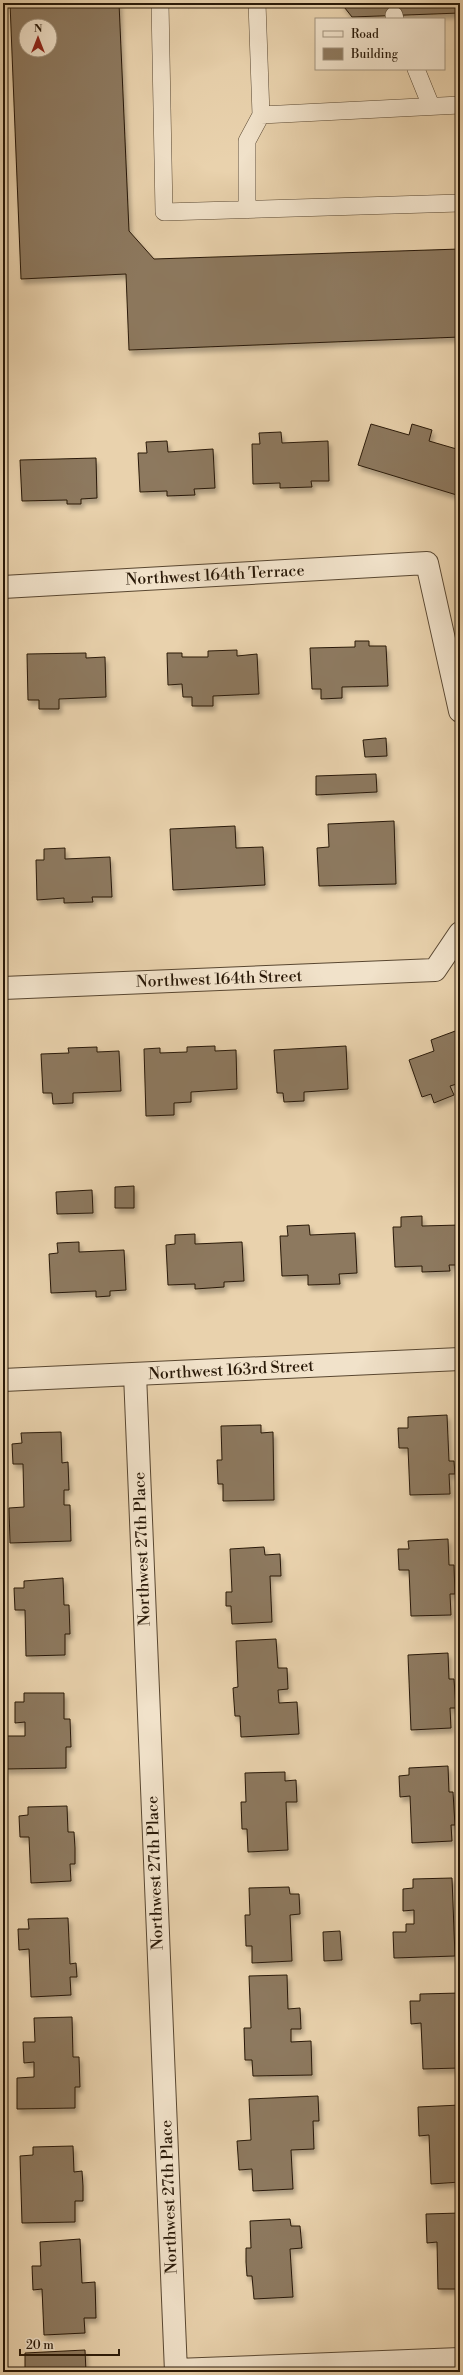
<svg xmlns="http://www.w3.org/2000/svg" width="463" height="2375" viewBox="0 0 463 2375" font-family="'Libre Bodoni',serif">
  <defs>
    <filter id="shadow"><feDropShadow dx="2.5" dy="4.5" stdDeviation="2" flood-color="#0004"/></filter>
  </defs>
  <rect width="100%" height="100%" fill="#e9d2ad"/>
  <filter id="stains"><feTurbulence type="fractalNoise" baseFrequency=".005" numOctaves="4"/><feColorMatrix values="0 0 0 0 .2 0 0 0 0 .09 0 0 0 0 .02 0 0 0 .5 -.17"/></filter>
  <radialGradient id="worn" r=".72"><stop offset=".6" stop-color="#630" stop-opacity="0"/><stop offset="1" stop-color="#630" stop-opacity=".3"/></radialGradient>
  <path fill="#8d795e" stroke="#291908" fill-rule="evenodd" filter="url(#shadow)" d="M10,3H119L129,231L154,259L460,249V337L129,350L126,274L21,279ZM26,26H50V50H26Z
    M341,3H460V13L352,17Z
    M371,424L409,435L412,424L432,430L429,441L460,450V496L358,465Z
    M281,432L282,443L328,441L329,481H311L312,487L280,488V483L253,484L252,444H260L259,433Z
    M167,441L168,452L213,449L215,488L194,489L195,495L167,496V491L140,492L138,453H147L146,442Z
    M96,458L97,498L81,499V504H67V500L22,501L20,460Z
    M355,641H369V646H386L388,686L342,687V698L321,699V689H312L310,648L355,647Z
    M237,650V656L257,654L259,694L213,696V706H192V697H183L182,684L168,685L167,653H182V657H208V651Z
    M86,653V658L105,657L106,697L59,699V709H39V700H28L27,654Z
    M386,738L387,756L365,757L363,740Z
    M376,774L377,792L316,795V776Z
    M394,821L396,884L319,886L317,848L329,847L328,824Z
    M235,826L236,848L263,847L265,885L173,890L170,829Z
    M65,848V859L110,857L112,897H92L93,902L64,903V898L37,900L36,860H44V849Z
    M458,1030L460,1037V1083L450,1086L454,1095L434,1103L431,1094L422,1097L409,1060L434,1051L431,1040Z
    M215,1046V1051L236,1050L237,1089L191,1092V1102L174,1103V1115L146,1116L144,1049L160,1048V1053L187,1052V1047Z
    M346,1046L348,1089L304,1092V1101L284,1102L283,1093H277L274,1050Z
    M97,1047V1052L119,1051L121,1091L73,1093V1103L53,1104L52,1093H43L41,1054L69,1053L68,1048Z
    M134,1186V1208H115V1187Z
    M92,1190L93,1213L57,1214L56,1192Z
    M422,1216V1226L460,1225V1265H449L450,1271L422,1272V1266L395,1267L393,1227H401V1217Z
    M309,1225L310,1235L355,1233L357,1273L339,1274L340,1284L308,1285V1275L282,1276L280,1236H288L287,1226Z
    M195,1234V1244L242,1242L244,1281L224,1282V1287L195,1289V1284L168,1285L166,1245L175,1244V1235Z
    M79,1242V1252L124,1250L126,1290L110,1291V1296L96,1297V1291L51,1293L49,1254L58,1253L57,1243Z
    M447,1415L449,1461H454L455,1474H449L450,1494L410,1495L408,1448H399L398,1428H408V1417Z
    M261,1425V1433L273,1432L274,1500L223,1501V1484H218L217,1460H222L221,1426Z
    M61,1432L62,1463L68,1462L69,1490H64V1505H70L71,1541L10,1543L9,1508L24,1507L23,1464H13L12,1444L22,1443L21,1433Z
    M448,1539L449,1565H454L455,1594H450L451,1615L411,1616L409,1570H399L398,1549H409L408,1541Z
    M264,1547L265,1555L280,1554L281,1576H270L272,1622L232,1624L231,1606H226V1592H232L230,1549Z
    M63,1578L64,1605H69L70,1634H65V1655L26,1656L25,1610H15L14,1588H24V1581Z
    M276,1639L278,1668H287L288,1689L278,1690L279,1703L297,1702L299,1734L241,1737L240,1716H235L233,1688L238,1687L236,1641Z
    M448,1653L449,1679H454L456,1708H450L451,1728L411,1730L408,1655Z
    M24,1693H64V1719H70L71,1747H66V1768L5,1769L4,1736H25V1722L15,1723V1702H24Z
    M448,1766L449,1792H453L455,1825H451L452,1841L412,1843L410,1796L400,1797L399,1776L409,1775V1768Z
    M285,1772V1781L296,1780L297,1802H286L288,1850L248,1852L247,1829H242L241,1802H246L245,1773Z
    M67,1806L68,1832H74L75,1848V1864H70L71,1881L31,1883L29,1837H20L19,1816L28,1815V1807Z
    M452,1878L455,1956L394,1958L393,1932H406V1924H414V1910L403,1911V1889L413,1888V1879Z
    M289,1887L290,1894H299L300,1914L290,1915L292,1961L252,1963V1946H246L245,1915H250L249,1888Z
    M68,1918L70,1964L76,1963L77,1977H70L71,1995L31,1997L29,1949L19,1950L18,1929H29L28,1919Z
    M340,1931L342,1960L324,1961L323,1932Z
    M287,1975L288,2009L300,2008L301,2029H291V2042L311,2041L312,2075L253,2076L252,2060H245L244,2028H251L249,1976Z
    M460,1993V2068L423,2069L421,2023L411,2024L410,2001H420V1994Z
    M72,2017L73,2057H79L80,2087H75V2108L17,2109V2078L34,2077V2062L24,2063L23,2042H35L34,2018Z
    M318,2096L319,2121H313L314,2149L291,2150L293,2189L253,2191L252,2169L239,2170L238,2155L237,2141L251,2140L249,2099Z
    M460,2105V2182L431,2184L429,2135L419,2136L418,2107Z
    M73,2146L74,2172L82,2171L83,2186V2201H75V2222L22,2223L20,2156L33,2155V2147Z
    M460,2213V2289H438L437,2242L427,2243L426,2214Z
    M290,2219L291,2226H300L302,2248L290,2249L293,2297L254,2299L252,2276H247L246,2262V2248H251L250,2221Z
    M80,2239L82,2283L95,2282L96,2318H84L85,2333L44,2335L42,2289L33,2290L32,2266H41L40,2242Z
    M85,2350L86,2372H25V2353Z"/>
  <g fill="none" stroke-linecap="round" stroke-linejoin="round">
    <defs>
      <path id="service" d="M160,3L164,212L460,203
        M394,15L395,19
        M416,69L431,106
        M261,115L460,105
        M247,210V141L261,115L257,3"/>
      <path id="minor" d="M3,587L427,563L460,711
        M3,988L435,970L460,933
        M135,1374L176,2372
        M3,1380L460,1359
        M176,2370L460,2359"/>
    </defs>
    <use href="#service" stroke="#594731" stroke-width="18"/>
    <use href="#minor" stroke="#594731" stroke-width="24"/>
    <use href="#service" stroke="#f1e2ca" stroke-width="17"/>
    <use href="#minor" stroke="#f1e2ca" stroke-width="22"/>
  </g>
  <g text-anchor="middle" dominant-baseline="central" stroke-width="3" stroke-linejoin="round" paint-order="stroke">
    <g font-size="16" fill="#291908" stroke="#f1e2ca">
      <text transform="translate(215 575) rotate(-3)">Northwest 164th Terrace</text>
      <text transform="translate(219 979) rotate(-2)">Northwest 164th Street</text>
      <text transform="translate(231 1370) rotate(-3)">Northwest 163rd Street</text>
      <text transform="translate(142 1549) rotate(-92)">Northwest 27th Place</text>
      <text transform="translate(155 1873) rotate(-92)">Northwest 27th Place</text>
      <text transform="translate(169 2197) rotate(-92)">Northwest 27th Place</text>
    </g>
  </g>
  <rect width="463" height="2375" fill="none" stroke="#e9d2ad" stroke-width="16"/>
  <rect x="4" y="4" width="455" height="2367" fill="none" stroke="#291908" stroke-width="2"/>
  <rect x="8" y="8" width="447" height="2359" fill="none" stroke="#291908"/>
  <rect x="315" y="18" width="130" height="52" fill="#f1e2ca" stroke="#a1927c"/>
  <rect x="323" y="31" width="20" height="6" fill="#f1e2ca" stroke="#a1927c"/>
  <text x="351" y="38" font-size="12" fill="#291908">Road</text>
  <rect x="323" y="48" width="20" height="12" fill="#8d795e" stroke="#a1927c"/>
  <text x="351" y="58" font-size="12" fill="#291908">Building</text>
  <g transform="translate(38 38)"><circle r="19" fill="#f1e2ca" stroke="#a1927c"/>
  <path d="M0-3L7 15L0 10L-7 15Z" fill="#8f2418"/>
  <text y="-6" font-size="11" font-weight="bold" text-anchor="middle" fill="#291908">N</text>
  </g>
  <path d="M20 2349v6h99v-6" fill="none" stroke="#291908" stroke-width="2"/>
  <text x="26" y="2349" font-size="12" fill="#291908" stroke="#f1e2ca" stroke-width="3" paint-order="stroke">20 m</text>
  <rect width="100%" height="100%" filter="url(#stains)"/>
  <rect width="100%" height="100%" fill="url(#worn)"/>
</svg>
